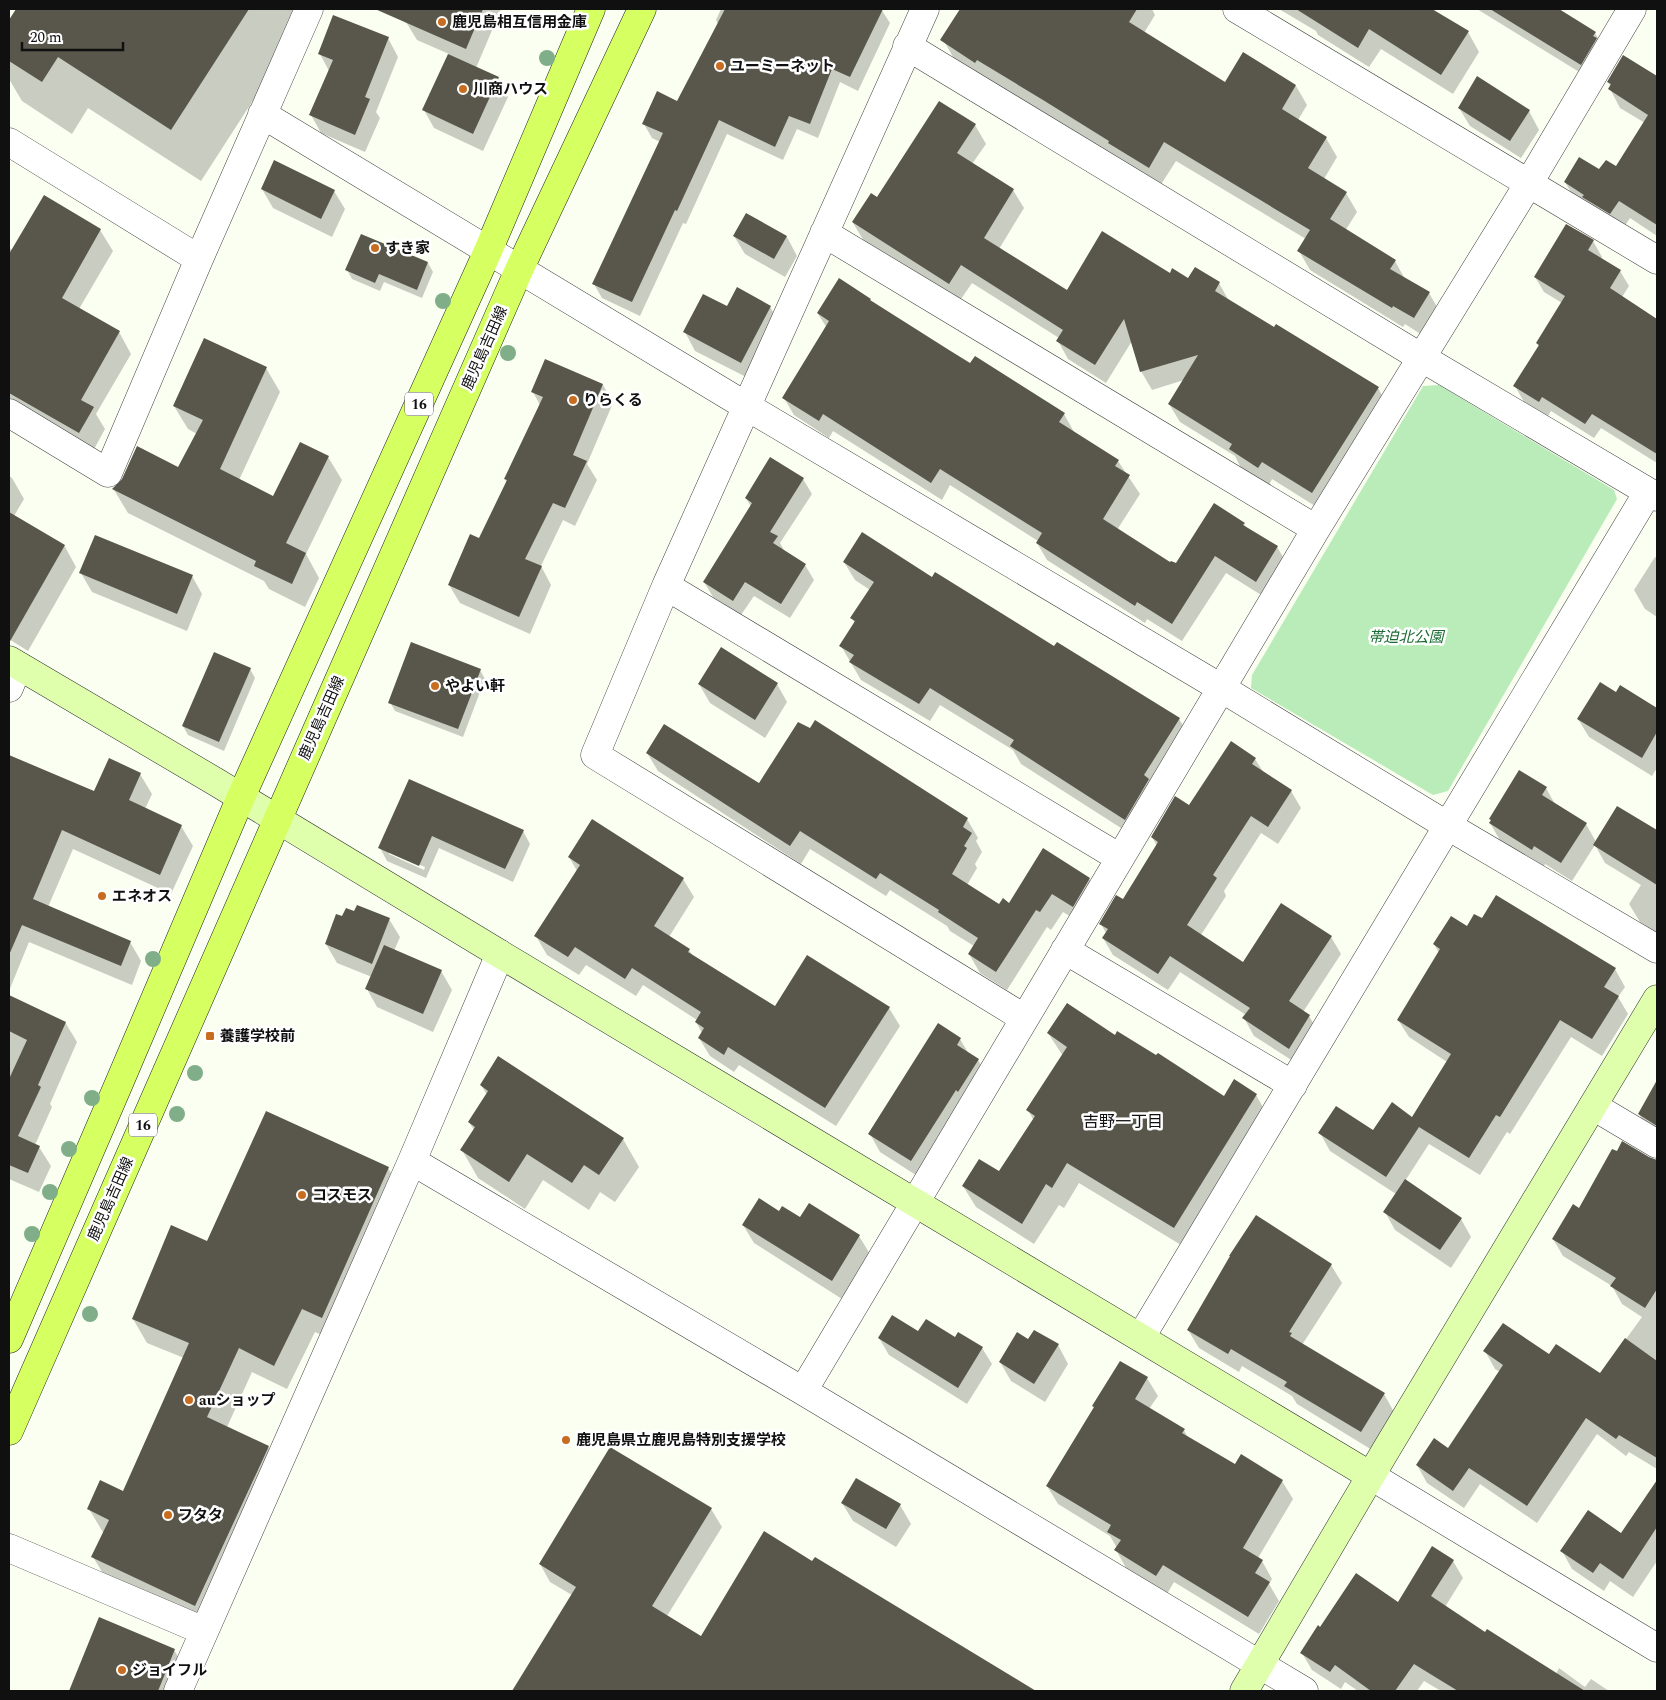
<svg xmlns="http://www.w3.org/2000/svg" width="1666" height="1700" viewBox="0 0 1666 1700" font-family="Spectral,'Noto Sans JP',serif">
  <rect width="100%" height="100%" fill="#fbfff2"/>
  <path fill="#baecb9" d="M1439,385L1614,490L1617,499L1448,791L1433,795L1251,688L1252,675L1423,386Z"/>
  <path fill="#0003" fill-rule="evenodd" d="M18,9H312L201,181L88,108L72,134L22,101L9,79V23Z
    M412,9H501L476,68L498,78L508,97L483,151L434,128L424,110L449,54L417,40L406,22Z
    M721,9H881L890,23L858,91L840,82L818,138L797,129L783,160L727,134L686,224L683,223L640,316L602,298L594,284L660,142L652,138L644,124L678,103L718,24L716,20Z
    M967,9H1152L1155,15L1144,33L1225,83L1296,86L1307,105L1298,120L1326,138L1337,157L1324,179L1346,193L1357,212L1345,231L1395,261L1405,279L1429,293L1440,312L1425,337L1405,324L1403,327L1310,270L1299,251L1306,239L1176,161L1160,186L1118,158L988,79L987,81L956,62L945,43Z
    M1279,9H1430L1468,32L1479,52L1453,94L1381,49L1369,67L1318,35L1316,31Z
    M1477,9H1557L1595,33L1603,47L1589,78Z
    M388,38L398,57L376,112L380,118L365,152L321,133L311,115L329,71L320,54Z
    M1624,56L1657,78V236L1630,218L1621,232L1576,201L1565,182L1616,168L1645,123L1620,108L1610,89L1611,87L1608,82Z
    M1459,108L1529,111L1539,130L1521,158L1470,126Z
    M975,125L986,144L972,164L1013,190L1024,208L999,249L1067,292L1170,275L1189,280L1219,283L1229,301L1378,388L1388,406L1323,511L1272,479L1269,485L1241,468L1235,456L1180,422L1169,404L1184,380L1152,390L1141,371L1132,341L1106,383L1068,359L1058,341L1059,338L972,283L959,302L864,241L853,223L877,199Z
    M262,189L334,191L345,209L332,237L273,208Z
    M746,214L787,237L797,256L785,277L745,254L734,236Z
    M100,230L113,251L79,309L119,332L131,354L96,414L105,429L92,453L9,406V248L12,250Z
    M361,236L428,263L433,272L422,298L384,282L380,291L352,279L347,270Z
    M1593,241L1602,257L1600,259L1620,271L1629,286L1622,297L1657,320V463L1601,428L1594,438L1551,411L1548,416L1524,402L1515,386L1539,347L1537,343L1562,303L1544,292L1535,277Z
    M839,280L870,300L873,304L949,352L1064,414L1074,432L1118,461L1140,494L1117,530L1171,564L1176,565L1244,524L1247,529L1277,547L1288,565L1266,598L1226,573L1182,641L1147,619L1145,623L1047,560L1037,543L1038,541L950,485L942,500L833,431L829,438L794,415L784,398L827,328L818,314Z
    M770,307L781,325L752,380L695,351L685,332L728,308Z
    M546,361L603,385L613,403L587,464L597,480L575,526L563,520L541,566L551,585L530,634L460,603L449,585L480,540L507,483L505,479L540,405L533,392Z
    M266,368L280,392L239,480L274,498L328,457L342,480L306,554L319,578L305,607L269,589L264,581L128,513L114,490L179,468L197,434L188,429L174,406Z
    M771,459L803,479L812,494L780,543L785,552L805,565L814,580L790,618L754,596L741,615L713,597L704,582L751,507L746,498Z
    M9,476L12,478L24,499L14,516L64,545L76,567L28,651L9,639Z
    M1655,557L1657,558V617L1645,609L1634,590Z
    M844,562L932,578L1179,719L1190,737L1135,837L1021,764L1013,750L940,705L930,721L861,680L841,646L855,624L852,618L870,590L855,580Z
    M81,573L192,576L202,594L187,631L92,592Z
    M250,669L255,678L224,751L188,735L183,726Z
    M480,670L485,679L463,737L395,711L390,702Z
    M699,684H777L787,702L765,738L710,703Z
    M1621,687L1657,710V768L1652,776L1589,737L1578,719L1616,693Z
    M647,753L759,785L967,819L978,838L976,841L982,852L975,864L977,868L967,885L1000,905L1010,904L1089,879L1100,897L1084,925L1063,912L1051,930L1047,927L1007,990L980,973L969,954L974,946L950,931L947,926L890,890L886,896L810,849L801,864L658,771Z
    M9,756L94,793L110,760L140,774L152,794L145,809L181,826L193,846L171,894L73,849L48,907L130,942L141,961L132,985L29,942L9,991Z
    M1255,759L1264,773L1291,791L1301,808L1278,844L1261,833L1224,891L1226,896L1201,935L1243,963L1331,937L1341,954L1303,1012L1309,1016L1319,1033L1299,1065L1254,1036L1244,1018L1246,1015L1180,972L1168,990L1113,955L1103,938L1106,933L1101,924L1123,900L1157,846L1152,837L1189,806Z
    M410,781L523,831L530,844L513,882L439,848L426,878L387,861L380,848ZM389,852L425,867L424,870L389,854Z
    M1546,788L1556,806L1586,824L1596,842L1618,807L1657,832V933L1640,922L1629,904L1641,885L1605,863L1595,845L1572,881L1545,864L1543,868L1501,842L1490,823Z
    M569,857L683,879L694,897L669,937L689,950L693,956L776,1007L889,1008L900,1026L836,1126L739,1065L734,1072L710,1056L699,1038L702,1033L696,1022L697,1020L643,985L636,996L586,965L579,975L547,955L536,936L577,871Z
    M355,913L389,919L400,937L394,951L441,971L452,990L433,1032L377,1007L367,989L372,977L337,963L326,944L343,917Z
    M1467,927L1615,969L1625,987L1618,997L1628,1014L1602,1056L1571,1037L1510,1134L1507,1132L1480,1175L1429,1144L1405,1181L1461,1219L1471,1237L1451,1268L1395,1230L1385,1212L1396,1194L1330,1151L1320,1133L1373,1132L1412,1119L1447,1062L1409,1037L1398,1020L1439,953L1434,944Z
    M9,996L65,1022L77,1042L50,1104L52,1107L35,1145L39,1147L51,1166L39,1192L9,1179Z
    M938,1025L960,1039L969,1054L978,1060L989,1078L922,1179L880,1152L870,1134Z
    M1048,1033L1115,1036L1157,1057L1224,1098L1256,1095L1268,1116L1186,1248L1079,1183L1064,1208L1059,1205L1034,1244L976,1207L963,1186L1000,1173L1034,1121L1028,1110L1063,1056Z
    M1657,1082V1137L1649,1132L1639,1114Z
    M481,1085L623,1139L639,1167L615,1202L600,1192L589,1210L543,1180L525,1209L478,1178L462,1150L474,1130L469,1122L487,1095Z
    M1656,1161L1657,1375L1656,1377L1657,1378V1469L1629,1452L1626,1456L1597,1434L1537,1523L1480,1484L1464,1508L1427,1483L1417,1465L1449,1450L1500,1372L1495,1369L1485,1351L1549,1355L1600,1375L1642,1317L1622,1304L1612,1286L1563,1256L1553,1239L1579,1210Z
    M388,1168L402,1192L335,1341L315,1332L287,1389L252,1372L227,1427L268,1447L282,1471L209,1629L107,1580L93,1557L104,1534L89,1509L123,1493L184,1358L147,1343L133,1319L208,1243Z
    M780,1213L859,1236L870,1254L842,1299L754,1243L743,1225Z
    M1331,1265L1342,1283L1302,1345L1384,1394L1394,1412L1372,1450L1297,1404L1292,1396L1242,1366L1239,1372L1199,1348L1188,1330Z
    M919,1333L955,1339L982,1348L992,1364L967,1404L889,1355L879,1338Z
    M1029,1341L1058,1345L1068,1364L1045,1402L1011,1381L1000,1362Z
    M1147,1378L1158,1396L1149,1409L1184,1430L1188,1438L1235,1466L1242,1456L1282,1481L1293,1499L1258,1558L1262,1561L1272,1579L1269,1584L1279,1601L1259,1634L1174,1582L1167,1594L1126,1568L1116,1550L1117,1548L1110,1536L1058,1504L1047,1486L1095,1409L1093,1406Z
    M1648,1496L1657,1502V1561L1633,1597L1610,1581L1604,1591L1572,1569L1562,1551L1621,1535Z
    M842,1503L900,1505L911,1524L896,1547L853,1521Z
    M711,1509L722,1527L667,1616L701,1637L813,1562L815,1558L1033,1691H514L572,1595L550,1582L540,1564Z
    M1453,1561L1463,1578L1445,1607L1485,1634L1556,1674L1559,1668L1585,1687L1591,1679L1609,1691H1441L1424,1681L1417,1691H1358L1345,1682L1341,1689L1312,1670L1302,1653L1321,1628L1399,1604Z
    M100,1619L174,1650L185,1668L175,1691H70Z"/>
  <path fill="#59574b" d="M16,9H249L171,130L58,57L42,82L9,61V20Z
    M375,9H483L466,49Z
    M725,9H883L850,77L832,69L810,124L789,116L775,147L719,120L677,211L675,210L632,302L592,284L663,133L642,124L657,91L677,101Z
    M960,9H1137L1129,22L1225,82L1243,52L1296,85L1282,109L1327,137L1308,168L1347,192L1330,219L1396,260L1390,269L1430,292L1414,318L1393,306L1392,308L1297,251L1310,230L1164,142L1149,168L1108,143L1109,141L1043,100L977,60L975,63L940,40Z
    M1296,9H1432L1469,31L1441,75L1369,29L1358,48Z
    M1490,9H1559L1596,32L1593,36L1597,38L1581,65Z
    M333,15L389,37L365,97L370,99L355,135L309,115L333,60L318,54Z
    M448,54L499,77L473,134L422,110Z
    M1623,55L1657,76V225L1619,201L1610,214L1582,197L1584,195L1564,182L1579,157L1599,169L1606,160L1616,166L1648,115L1608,89L1611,84L1607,82Z
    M1477,76L1530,110L1510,141L1458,108Z
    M939,101L976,124L957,153L1014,189L984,238L1067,290L1102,231L1170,273L1172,268L1188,278L1195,267L1220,282L1215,291L1274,327L1276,324L1379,387L1312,493L1262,462L1258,468L1229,449L1232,444L1168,404L1198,355L1140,372L1124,319L1095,365L1056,341L1063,330L961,265L949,284L852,222L871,193L877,197Z
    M274,160L335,190L321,219L261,189Z
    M44,195L101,229L62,298L120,331L81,400L94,407L79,433L9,393V254Z
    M746,213L787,236L774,259L733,236Z
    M1566,224L1594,240L1588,250L1621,270L1610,288L1657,319V454L1592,414L1585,424L1542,397L1539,402L1513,386L1539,345L1536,343L1565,296L1534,277Z
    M361,234L428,262L417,290L379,274L375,283L345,270Z
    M839,278L871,299L870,300L949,350L970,363L975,356L1065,413L1059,422L1119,460L1115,466L1130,475L1103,519L1170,562L1171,561L1176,563L1214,503L1245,523L1243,525L1278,546L1256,582L1215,556L1172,624L1137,602L1135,606L1036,543L1042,533L940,469L931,483L823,414L819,421L782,398L829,321L817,313Z
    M737,287L771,306L741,363L683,332L703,294L727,306Z
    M204,338L267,367L220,469L273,496L300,442L329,456L286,543L306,553L292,584L254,566L256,561L112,489L122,479L137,446L178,467L203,420L173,406Z
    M545,359L603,384L573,455L587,461L565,508L553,503L525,559L542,566L519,617L448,585L470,534L479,538L507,480L504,479L543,397L531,392Z
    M770,457L804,478L770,532L778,536L773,543L806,564L781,604L745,582L733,601L703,582L752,503L745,498Z
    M9,512L65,545L9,643Z
    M862,532L932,577L935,572L1054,646L1057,642L1180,718L1144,775L1149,779L1125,820L1010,746L1014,740L930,688L919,704L849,662L854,655L839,646L855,621L850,618L874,582L843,562Z
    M95,535L193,575L177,614L79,573Z
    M411,642L481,669L458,729L388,703Z
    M721,647L778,683L755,720L698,684Z
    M214,652L251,668L219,742L182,726Z
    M1600,682L1616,692L1620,685L1657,708V732L1642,758L1577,719Z
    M815,720L968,818L963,827L972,833L964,846L967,848L952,874L999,904L1003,898L1009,903L1043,848L1090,878L1073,907L1052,894L1040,912L1036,910L996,972L968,954L978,938L938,912L939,910L880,873L876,879L800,831L790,846L646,753L664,724L759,783L798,722L810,728Z
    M1231,741L1256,758L1252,764L1292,790L1268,827L1251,816L1213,875L1217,878L1187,925L1243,962L1281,903L1332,936L1289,1001L1310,1015L1289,1049L1242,1018L1250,1008L1170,956L1158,974L1102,938L1108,929L1099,924L1116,895L1123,899L1158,842L1151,837L1175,796L1189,805Z
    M9,755L94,791L109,758L141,773L129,800L182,825L160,875L62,830L33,899L131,941L121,966L22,925L9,955Z
    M1519,770L1547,787L1542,795L1587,823L1561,863L1534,846L1532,850L1489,823L1491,820L1489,819Z
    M409,779L524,830L505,869L432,836L419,866L378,848Z
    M1617,806L1657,830V885L1593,845Z
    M592,819L684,878L654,926L690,949L688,952L775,1006L807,955L890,1007L825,1108L728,1047L724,1055L698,1038L704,1028L695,1022L701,1012L632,968L625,979L575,947L568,957L534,936L580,865L568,857Z
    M1496,895L1616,968L1604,987L1619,996L1592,1039L1560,1020L1500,1117L1496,1115L1469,1158L1419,1127L1386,1177L1318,1133L1336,1106L1373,1130L1392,1102L1412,1117L1451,1054L1397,1020L1440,949L1433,944L1451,916L1467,926L1474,914L1482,918Z
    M357,905L390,918L372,964L325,944L336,914L342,916L346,908L354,911Z
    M384,945L442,970L423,1014L365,989Z
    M9,995L66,1022L38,1085L41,1087L18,1136L40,1146L28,1173L9,1165V1079L27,1040L9,1031Z
    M1067,1003L1115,1035L1117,1031L1156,1055L1158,1053L1224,1096L1234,1079L1257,1094L1174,1228L1067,1163L1052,1188L1046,1184L1022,1224L962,1186L979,1159L999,1171L1035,1116L1026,1110L1067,1047L1047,1033Z
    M938,1023L961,1038L957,1045L979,1059L958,1092L956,1090L911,1161L868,1134Z
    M498,1056L624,1138L599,1175L584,1165L572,1183L527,1154L509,1182L460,1150L475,1127L468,1122L488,1091L480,1085Z
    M1657,1080V1126L1638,1114Z
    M266,1111L389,1167L322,1318L302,1309L274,1366L239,1348L207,1417L269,1446L195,1606L91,1557L109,1520L87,1509L100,1480L123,1491L189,1343L132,1319L171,1225L207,1241Z
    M1622,1141L1649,1157L1657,1160V1289L1645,1308L1610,1286L1616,1278L1552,1239L1573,1204L1579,1208L1612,1149L1617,1151Z
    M1405,1179L1462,1218L1440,1250L1383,1212Z
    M759,1198L779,1211L782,1206L800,1217L809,1203L860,1235L832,1281L742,1225Z
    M1256,1215L1332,1264L1289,1332L1292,1333L1290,1336L1385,1393L1361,1432L1284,1386L1287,1382L1231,1349L1228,1354L1187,1330L1230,1256H1229Z
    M892,1315L918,1331L926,1319L955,1337L958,1332L983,1347L958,1388L878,1338Z
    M1503,1323L1549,1354L1556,1344L1600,1373L1625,1338L1657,1361V1458L1619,1435L1616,1439L1586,1418L1527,1506L1469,1468L1453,1491L1416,1465L1434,1438L1448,1448L1503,1365L1483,1351Z
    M1034,1330L1059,1344L1034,1384L999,1362L1017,1332L1028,1339Z
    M1120,1361L1148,1377L1135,1399L1185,1429L1182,1433L1235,1464L1241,1454L1283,1480L1243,1548L1263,1560L1255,1573L1270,1582L1248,1617L1163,1565L1156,1576L1114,1550L1121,1540L1107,1532L1111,1525L1046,1486L1094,1407L1092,1406Z
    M610,1447L712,1508L652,1606L701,1636L764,1531L812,1561L815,1557L1036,1691H512L576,1587L539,1564Z
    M856,1478L901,1504L886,1529L841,1503Z
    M1657,1480V1527L1623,1579L1600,1563L1593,1573L1560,1551L1588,1510L1621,1533Z
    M1432,1546L1454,1560L1431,1596L1485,1632L1487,1629L1585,1691H1458L1414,1664L1395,1691H1371L1335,1665L1330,1672L1300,1653L1318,1625L1320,1627L1356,1573L1398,1602Z
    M99,1617L175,1649L158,1691H69Z"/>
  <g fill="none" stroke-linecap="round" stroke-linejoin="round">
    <defs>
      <path id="street" d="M925,9L666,586L595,755L1024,1018
        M1237,9L1657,260
        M907,46L1422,358L1657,497
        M262,114L746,406L1221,688L1448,826L1657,949
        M9,142L199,259
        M824,233L1316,529
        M9,413L108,473L199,259L309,9
        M666,586L1120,858
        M9,688L18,666
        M1065,950L1293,1085
        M1593,1106L1657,1144
        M412,1161L803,1391L1304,1691
        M1141,1337L1648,492
        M803,1391L1316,529L1529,183L1632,9
        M1371,1476L1657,1648
        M9,1548L204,1631
        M178,1691L412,1161L500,954"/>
      <path id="secondary" d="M9,660L216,782L500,954L1371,1476
        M1244,1691L1386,1450L1657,999"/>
      <path id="primary" d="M9,1339L120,1081L241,797L488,251L591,9
        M9,1431L519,270L642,9"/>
    </defs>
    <use href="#street" stroke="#434343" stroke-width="29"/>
    <use href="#secondary" stroke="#323232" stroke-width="29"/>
    <use href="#primary" stroke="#212121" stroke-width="29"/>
    <use href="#street" stroke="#fff" stroke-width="28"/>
    <use href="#secondary" stroke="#dfffad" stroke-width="28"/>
    <use href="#primary" stroke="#d6ff62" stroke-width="28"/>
  </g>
  <g fill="#80ae89">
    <circle cx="547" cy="58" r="8"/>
    <circle cx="443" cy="301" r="8"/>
    <circle cx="508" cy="353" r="8"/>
    <circle cx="153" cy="959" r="8"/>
    <circle cx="195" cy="1073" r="8"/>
    <circle cx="92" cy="1098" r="8"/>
    <circle cx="177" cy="1114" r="8"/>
    <circle cx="69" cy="1149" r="8"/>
    <circle cx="50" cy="1192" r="8"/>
    <circle cx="32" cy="1234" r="8"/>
    <circle cx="90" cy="1314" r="8"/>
  </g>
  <g fill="#c86c1f" stroke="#fff" stroke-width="2">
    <circle cx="442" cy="22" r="5"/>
    <circle cx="720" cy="66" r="5"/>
    <circle cx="463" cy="89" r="5"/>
    <circle cx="375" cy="248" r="5"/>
    <circle cx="573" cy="400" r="5"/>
    <circle cx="435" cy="686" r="5"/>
    <circle cx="102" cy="896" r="5"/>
    <rect x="205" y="1031" width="10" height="10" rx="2.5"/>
    <circle cx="302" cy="1195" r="5"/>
    <circle cx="189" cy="1400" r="5"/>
    <circle cx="566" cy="1440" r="5"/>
    <circle cx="168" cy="1515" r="5"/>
    <circle cx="122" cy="1670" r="5"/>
  </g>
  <g text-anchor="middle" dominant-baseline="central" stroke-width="5" stroke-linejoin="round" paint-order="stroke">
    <g fill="#fff" stroke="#585858" stroke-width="1">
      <rect x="405" y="392.5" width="28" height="23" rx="4"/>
      <rect x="129" y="1113.5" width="28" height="23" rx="4"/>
    </g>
    <g font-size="14" font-weight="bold" fill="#101010">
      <text x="419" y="404">16</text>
      <text x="143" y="1125">16</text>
    </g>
    <g font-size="15" font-weight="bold" fill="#101010" stroke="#fff" text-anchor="start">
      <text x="452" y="22">鹿児島相互信用金庫</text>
      <text x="730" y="66">ユーミーネット</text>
      <text x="473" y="89">川商ハウス</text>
      <text x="385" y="248">すき家</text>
      <text x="583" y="400">りらくる</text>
      <text x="445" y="686">やよい軒</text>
      <text x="112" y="896">エネオス</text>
      <text x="220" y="1036">養護学校前</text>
      <text x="312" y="1195">コスモス</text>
      <text x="199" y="1400">auショップ</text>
      <text x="576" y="1440">鹿児島県立鹿児島特別支援学校</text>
      <text x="178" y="1515">フタタ</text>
      <text x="132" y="1670">ジョイフル</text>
    </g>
    <g font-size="15" fill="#101010" stroke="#fff">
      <text transform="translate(485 348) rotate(-66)">鹿児島吉田線</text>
      <text transform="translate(322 718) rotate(-66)">鹿児島吉田線</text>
      <text transform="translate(111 1199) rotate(-66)">鹿児島吉田線</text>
    </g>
    <g font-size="15" font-style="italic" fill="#1b6c33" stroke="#fff">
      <text x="1406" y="637">帯迫北公園</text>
    </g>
    <g font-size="16" fill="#101010" stroke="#fff">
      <text x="1123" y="1122">吉野一丁目</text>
    </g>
  </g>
  <rect width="1666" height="1700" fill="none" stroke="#101010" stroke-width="20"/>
  <path d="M22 42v8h101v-8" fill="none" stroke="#101010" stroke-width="2.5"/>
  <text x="30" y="42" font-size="15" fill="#101010" stroke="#ffffff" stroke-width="4" paint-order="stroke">20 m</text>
</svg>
